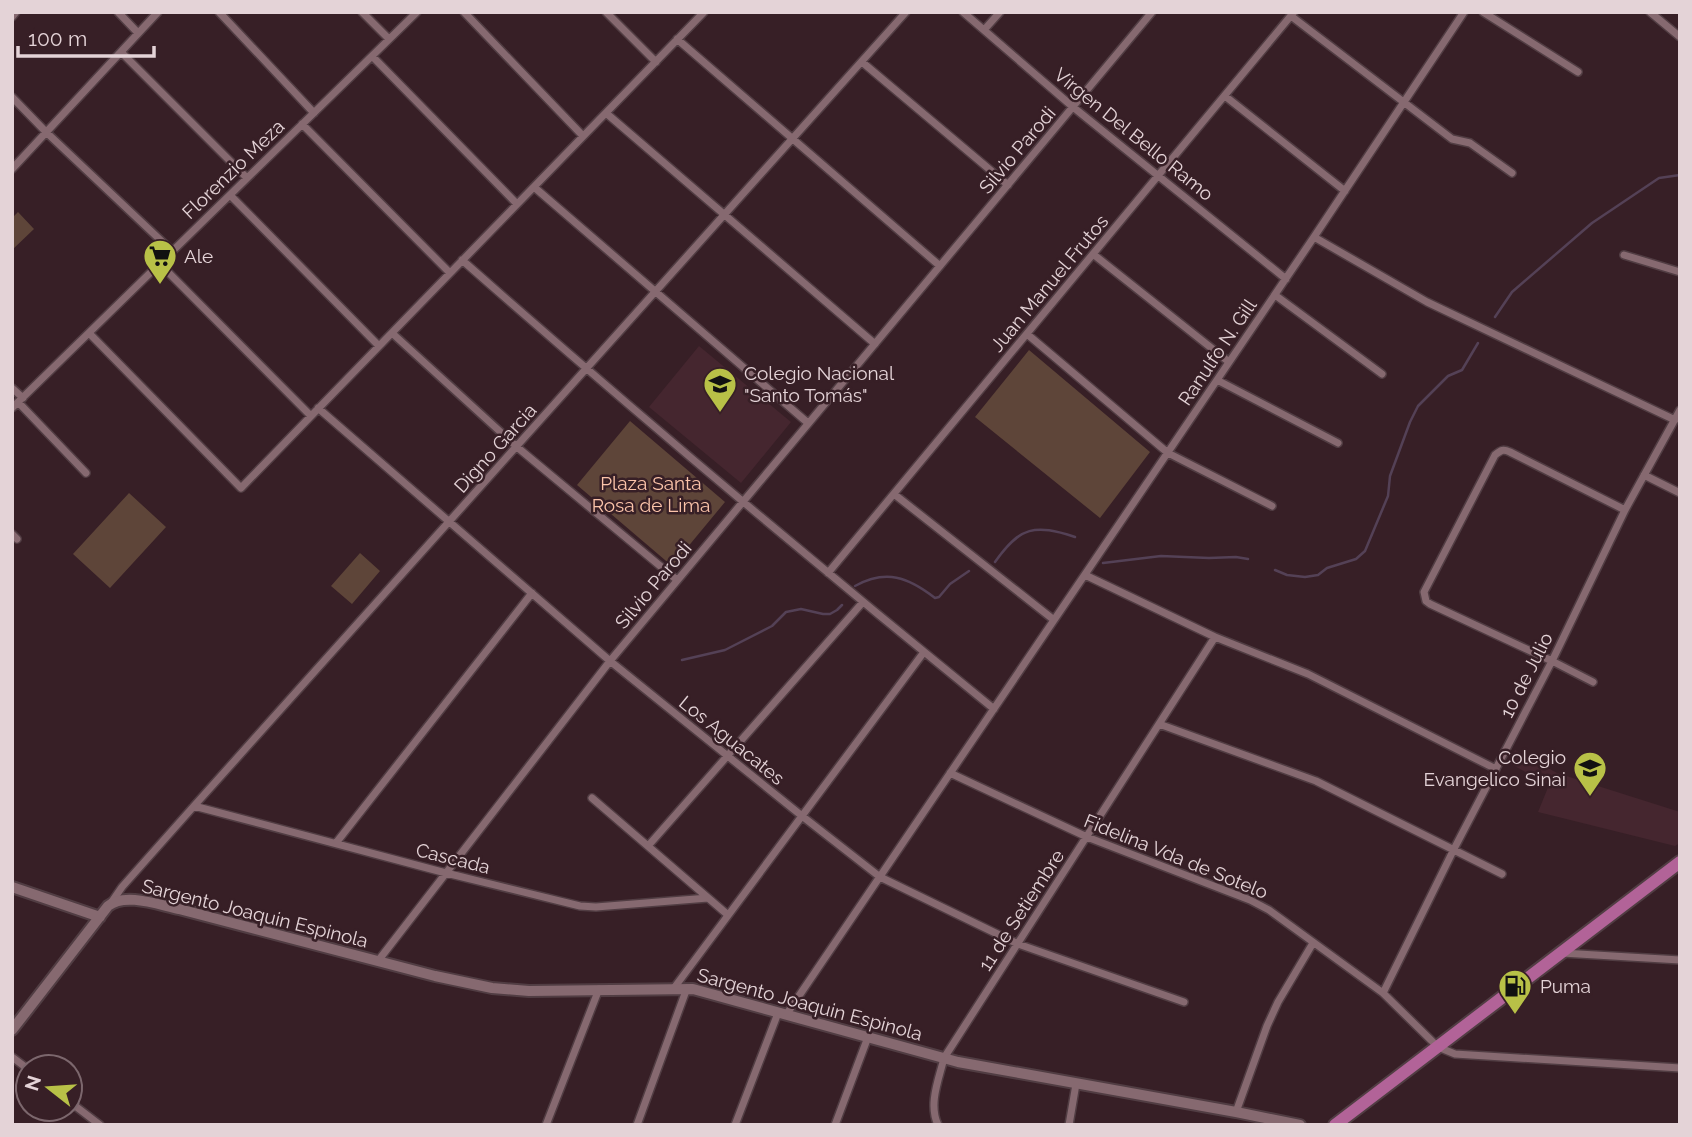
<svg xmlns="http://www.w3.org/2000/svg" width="1692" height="1137" viewBox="0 0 1692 1137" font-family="Raleway,sans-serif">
  <rect width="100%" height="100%" fill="#371f26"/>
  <path fill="#45262f" d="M699,346L791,422L741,483L649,407Z
    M1515,750L1557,773L1680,812V843L1675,846L1538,812L1549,785L1509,763Z"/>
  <path fill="#5e4539" d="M18,212L34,229L12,250V218Z
    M1029,350L1150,452L1100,518L975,417Z
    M630,421L725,502L672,566L577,485Z
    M129,493L166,527L110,588L73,554Z
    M360,553L380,571L352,604L331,586Z"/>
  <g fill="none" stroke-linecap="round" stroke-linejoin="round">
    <path stroke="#544156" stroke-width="2.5" d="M1495,317L1512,292L1592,223L1659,178L1680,175
      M995,562C1020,526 1035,524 1075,537
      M1103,563L1161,556L1209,558L1236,557L1248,559
      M1275,570L1287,575L1305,577L1318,575L1327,568L1356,559L1365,551L1388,496L1390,476L1410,422L1418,406L1448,376L1462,370L1478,343
      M855,586C886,569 908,577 935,598L939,597L950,584L969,571
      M682,660L725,650L772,626L786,612L801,609L823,614H830L837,610L842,605"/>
    <defs>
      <path id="street" d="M118,12L138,33
        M219,12L314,113
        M362,12L389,39
        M464,12L583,136
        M606,12L656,62
        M963,12L1073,107L1286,279
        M1483,12L1578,72
        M1650,12L1680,37
        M1291,16L1452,139L1470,143L1512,173
        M12,17L16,12
        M984,30L1000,12
        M677,39L940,266
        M121,52L247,178
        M372,56L517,204
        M862,62L1008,185
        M1225,96L1345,191
        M12,97L46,132L172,251
        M606,113L875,344
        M302,124L450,273
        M12,169L158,12
        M534,187L808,423
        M230,195L379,346
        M1314,237L1427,302L1675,420
        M1093,254L1229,362
        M1624,255L1680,272
        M462,260C636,413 814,563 994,709
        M159,263L311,416
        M1275,295L1382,374
        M89,333L241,488L704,12
        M392,333L517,447L677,580
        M1027,334L1168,453L1272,506
        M1217,380L1338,443
        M12,388L23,398
        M18,402L86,473
        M12,408L417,12
        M318,408L610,661L802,816L880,877L1018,944L1184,1002
        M1644,475L1680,493
        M894,494L1054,620
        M12,534L17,539
        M828,573L1294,12
        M1085,575L1215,637L1308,674L1496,769
        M1593,682L1552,661L1430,604L1426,601L1424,592L1495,455C1501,450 1503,449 1510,452L1625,510
        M1159,724L1316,781L1502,874
        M950,773L1087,837L1250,900L1269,910L1383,993L1438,1047L1455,1054L1680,1068
        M592,798L728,915
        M194,806L446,873L580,906L596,907L708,898
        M336,843L532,593
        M648,846L863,602
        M111,903L122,887L194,806L906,12
        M1562,953L1680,960
        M378,961L610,661L1152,12
        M674,988L924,652
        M1383,993L1454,849L1552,661L1625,510L1680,410
        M786,1015L1314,237L1464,12
        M12,1057L28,1069
        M70,1102L100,1125
        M1236,1112L1267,1026L1278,1002L1313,943
        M546,1125L599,989
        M637,1125L687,988
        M735,1125L778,1013
        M835,1125L868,1037
        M938,1125C928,1104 939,1079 944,1058L1215,637
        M1069,1125L1076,1084"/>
      <path id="secondary" d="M12,887L100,917
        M12,1030L108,906C125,892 159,905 179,909L435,976L492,988L529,991L693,989L958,1062L1236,1112L1300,1125"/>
      <path id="primary" d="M1335,1125L1680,862"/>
    </defs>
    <use href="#street" stroke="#513d43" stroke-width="10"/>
    <use href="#secondary" stroke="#513d43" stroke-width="14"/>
    <use href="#primary" stroke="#513d43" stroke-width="16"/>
    <use href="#street" stroke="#866970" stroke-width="7"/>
    <use href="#secondary" stroke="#866970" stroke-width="10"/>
    <use href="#primary" stroke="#b26398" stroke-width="12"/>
  </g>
  <defs>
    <symbol id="supermarket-pin" viewBox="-11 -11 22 30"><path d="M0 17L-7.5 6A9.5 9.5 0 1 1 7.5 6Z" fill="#b8c147" stroke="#371f26"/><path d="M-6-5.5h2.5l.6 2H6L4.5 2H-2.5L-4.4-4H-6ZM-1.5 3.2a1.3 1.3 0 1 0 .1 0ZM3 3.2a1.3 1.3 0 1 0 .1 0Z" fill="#111"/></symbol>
    <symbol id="school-pin" viewBox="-11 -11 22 30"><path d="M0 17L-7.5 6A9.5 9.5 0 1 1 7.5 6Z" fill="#b8c147" stroke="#371f26"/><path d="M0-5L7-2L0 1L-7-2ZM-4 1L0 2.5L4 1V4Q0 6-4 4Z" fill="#111"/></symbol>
    <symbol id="fuel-pin" viewBox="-11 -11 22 30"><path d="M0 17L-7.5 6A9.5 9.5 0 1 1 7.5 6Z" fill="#b8c147" stroke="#371f26"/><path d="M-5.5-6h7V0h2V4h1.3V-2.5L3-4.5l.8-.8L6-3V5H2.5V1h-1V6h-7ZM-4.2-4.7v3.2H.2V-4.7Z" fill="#111"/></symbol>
  </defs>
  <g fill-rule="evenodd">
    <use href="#supermarket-pin" x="141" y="237" width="38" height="52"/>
    <use href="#school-pin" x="701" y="365" width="38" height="52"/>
    <use href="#school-pin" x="1571" y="749" width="38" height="52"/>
    <use href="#fuel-pin" x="1496" y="967" width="38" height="52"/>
  </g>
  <g text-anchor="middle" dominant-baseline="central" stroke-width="5" stroke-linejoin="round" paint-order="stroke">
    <g font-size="19" fill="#e4d3d7" stroke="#371f26">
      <text transform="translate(1134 134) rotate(39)">Virgen Del Bello Ramo</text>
      <text transform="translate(1017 150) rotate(-50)">Silvio Parodi</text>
      <text transform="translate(233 169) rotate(-44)">Florenzio Meza</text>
      <text transform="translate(1049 283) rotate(-50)">Juan Manuel Frutos</text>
      <text transform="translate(1217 352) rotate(-56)">Ranulfo N. Gill</text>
      <text transform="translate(495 448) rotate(-48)">Digno Garcia</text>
      <text transform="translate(653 585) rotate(-50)">Silvio Parodi</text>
      <text transform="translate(1526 675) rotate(-63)">10 de Julio</text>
      <text transform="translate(732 740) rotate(39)">Los Aguacates</text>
      <text transform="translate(1176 856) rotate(22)">Fidelina Vda de Sotelo</text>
      <text transform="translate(453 858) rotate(14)">Cascada</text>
      <text transform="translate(1021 910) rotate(-57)">11 de Setiembre</text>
      <text transform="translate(255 913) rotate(14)">Sargento Joaquin Espinola</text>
      <text transform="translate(810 1004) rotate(15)">Sargento Joaquin Espinola</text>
    </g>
    <g font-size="19" fill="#e4d3d7" stroke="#371f26" text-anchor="start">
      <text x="184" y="256">Ale</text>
      <text x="744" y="373">Colegio Nacional<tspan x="744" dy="22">"Santo Tomás"</tspan></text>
      <text x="1566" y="757" text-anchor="end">Colegio<tspan x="1566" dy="22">Evangelico Sinai</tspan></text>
      <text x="1540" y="986">Puma</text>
    </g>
    <g font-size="19" fill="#fcc4aa" stroke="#371f26">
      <text x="651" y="483">Plaza Santa<tspan x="651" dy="22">Rosa de Lima</tspan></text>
    </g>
  </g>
  <rect width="1692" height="1137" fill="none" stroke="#e4d3d7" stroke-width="28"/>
  <g transform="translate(49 1088) rotate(287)"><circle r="33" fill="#371f26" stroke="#7c676d" stroke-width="2"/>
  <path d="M0-5L12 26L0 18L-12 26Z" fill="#b8c147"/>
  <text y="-10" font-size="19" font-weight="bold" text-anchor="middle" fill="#e4d3d7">N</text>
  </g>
  <path d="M18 46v10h136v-10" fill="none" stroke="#e4d3d7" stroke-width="3.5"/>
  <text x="28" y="46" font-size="21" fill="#e4d3d7" stroke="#371f26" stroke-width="5" paint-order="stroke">100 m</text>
</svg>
